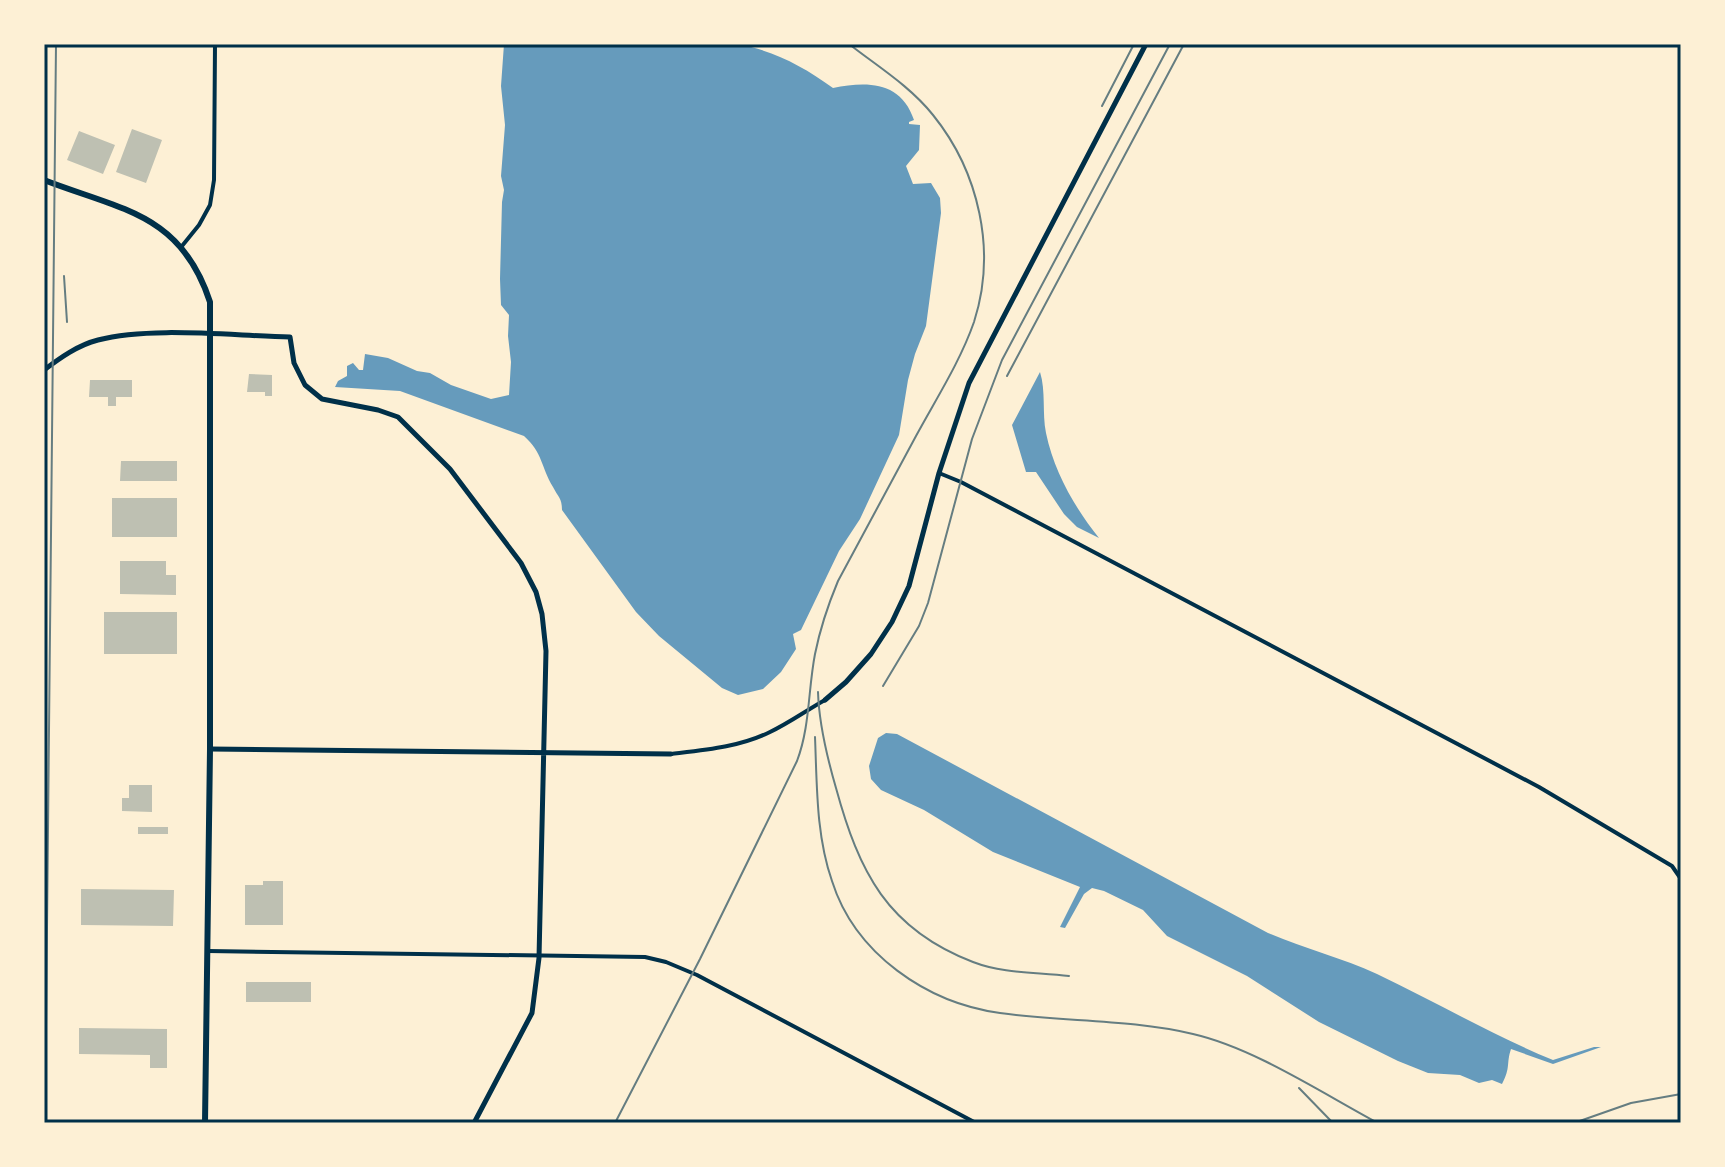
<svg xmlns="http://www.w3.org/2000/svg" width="1725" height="1167" viewBox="0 0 1725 1167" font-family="Ubuntu,sans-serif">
  <rect width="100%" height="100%" fill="#fdf0d5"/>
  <path fill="#669bbc" d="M504,44H738C774,51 803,66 833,88C867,81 901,81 914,120L909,122V124L920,125L919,150L906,166L913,184L931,183L940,198L941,213L926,326L915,354L908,380L899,435L860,519L839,551L801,630L793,634L796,649L781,672L763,689L738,695L722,688L659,636L636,612L562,510C562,498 558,497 553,487C541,467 543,453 524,436L400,391L335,387L338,381L347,376V366L353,363L359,370H363L365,354L388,358L417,371L430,373L451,385L491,399L509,395L511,362L508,336L509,315L501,305L500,279L502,202L504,190L501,176L505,125L501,86Z
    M1040,372C1046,391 1042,413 1046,433C1054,472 1075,508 1099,538L1077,527L1064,514L1036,472H1026L1012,425Z
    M886,733L897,734L1268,933C1303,948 1342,958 1377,974C1436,1002 1492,1035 1553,1060L1594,1047H1601L1553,1064L1511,1049C1506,1064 1511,1067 1502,1084L1492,1080L1479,1083L1460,1075L1428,1073L1398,1061L1319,1022L1247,976L1167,936L1143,910L1104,891L1092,888L1084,894L1065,928L1060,927L1080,887L993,852L924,810L881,790L871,779L869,766L878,738Z"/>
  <path fill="#bec0b2" d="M132,129L162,140L146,183L116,172Z
    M79,131L115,145L103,174L67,160Z
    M249,374L272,375V396H265V392H247Z
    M90,380H132V397H116V406H108V397H89Z
    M121,461H177V481H120Z
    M112,498H177V537H112Z
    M120,561H166V575H176V595L120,594Z
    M104,612H177V654H104Z
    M129,785H152V812L122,811V798H129Z
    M138,827H168V834H138Z
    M263,881H283V925H245V885H263Z
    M81,889L174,890L173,926L81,925Z
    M246,982H311V1002H246Z
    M79,1028L167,1029V1068H150V1055L79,1054Z"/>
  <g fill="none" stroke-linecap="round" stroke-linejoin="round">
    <path stroke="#003049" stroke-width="4" d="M182,246L199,225L210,205L214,180L215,44
      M939,473L961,482L1539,787L1672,866L1681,879
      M671,754C705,750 740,747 770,732C789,723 807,710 825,700
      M208,951L645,957L666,962L697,975L976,1123"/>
    <path stroke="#003049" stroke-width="5" d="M44,370C60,358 78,345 98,340C151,326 233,336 290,337L294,363L305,385L322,399L378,410L398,417L450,469L521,563L536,592L542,614L546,651L539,958L532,1013L474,1123
      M825,700L846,682L871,654L892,622L909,586L939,473L969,383L1146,44
      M210,749L671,754"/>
    <path stroke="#003049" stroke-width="6" d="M44,180C121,210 181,213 210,302V749L205,1123"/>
    <path stroke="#657d81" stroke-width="2" d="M1102,106L1134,44
      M64,276L67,322
      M1007,376L1184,44
      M883,686L919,626L928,603L972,439L1002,360L1170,44
      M818,692C819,725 827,757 836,788C859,872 887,929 973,962C1004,974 1037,972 1069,976
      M815,737C817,785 816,835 832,881C855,954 927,1003 1000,1013C1064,1022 1130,1019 1193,1034C1254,1048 1322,1093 1378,1123
      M1299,1088L1333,1123
      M45,1123L56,44
      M615,1123L700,959L797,761C810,727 808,690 815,654C820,629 828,605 838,581C864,533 890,484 916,436C936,399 960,362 974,322C997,251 979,172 933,115C910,86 877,66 849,44
      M1574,1123L1631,1103L1681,1094"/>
  </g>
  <rect width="1725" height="1167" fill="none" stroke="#fdf0d5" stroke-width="92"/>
  <rect x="46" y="46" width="1633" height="1075" fill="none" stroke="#003049" stroke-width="3"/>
</svg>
